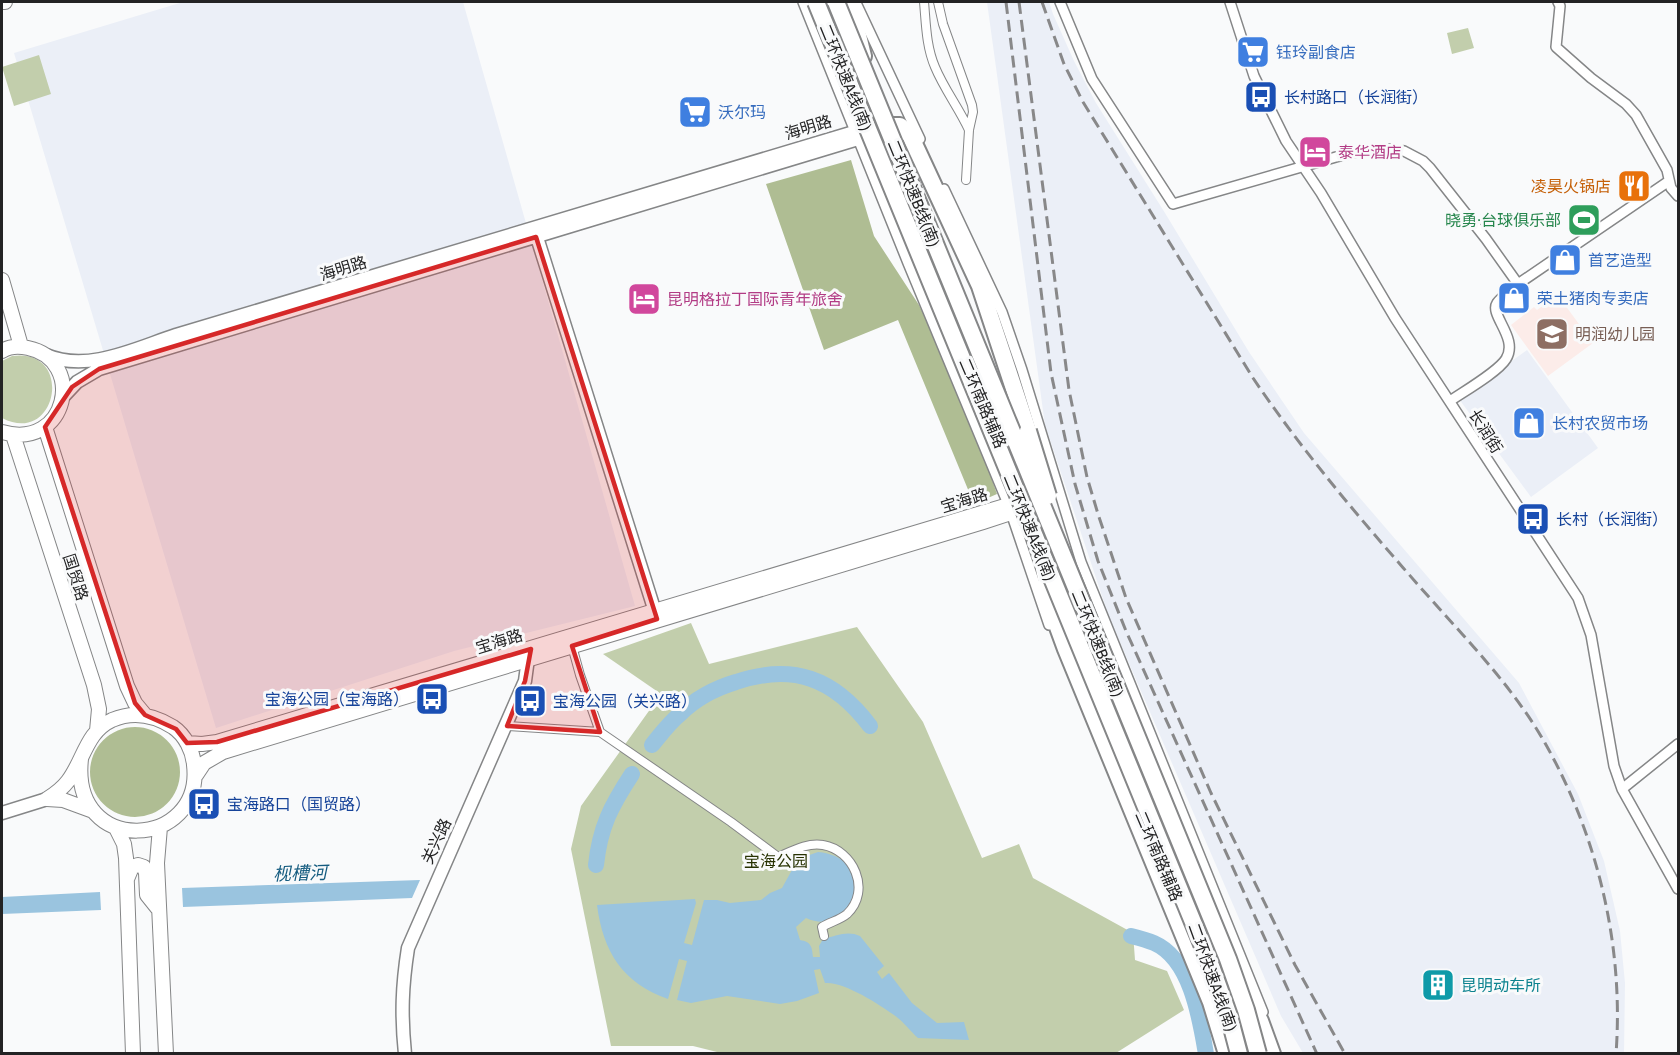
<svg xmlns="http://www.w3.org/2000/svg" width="1680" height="1055" viewBox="0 0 1680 1055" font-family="'Archivo Narrow','Noto Sans SC',sans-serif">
  <rect width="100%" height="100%" fill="#f9fafb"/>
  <path fill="#ebeff7" d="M183,2H463L635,606L454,651L216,728L14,53Z
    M987,2H1049L1053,14L1074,61L1096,103L1165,213L1249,352L1304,433L1519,683L1578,794L1604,861L1620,931L1625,983L1624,1053H1303L1281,1016L1109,617L1045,425Z
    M1527,350L1598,448L1531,497L1459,399Z"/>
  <path fill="#fcece9" d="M1553,298L1562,301L1593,343L1548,376L1511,325L1534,307L1537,310Z"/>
  <path fill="#c2ceac" d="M1468,28L1474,48L1452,54L1447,33Z
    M39,55L51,94L14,106L2,67Z
    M12,356C75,347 58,447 2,418V361Z
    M691,623L709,664L857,627L923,722L982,858L1019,844L1033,878L1133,933L1135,960L1167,971L1184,1010L1116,1053L725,1054L693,1046H611L571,849L581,806L661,694L603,654Z"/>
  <path fill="#afbd93" d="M851,160L874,236L919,305L964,399L997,494L974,504L898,320L824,350L766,184Z
    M90 772a45 45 0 1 1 90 0a45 45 0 1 1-90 0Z"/>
  <path fill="#9ac4df" d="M818,852C882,858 853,940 806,918L796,927L800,940C811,942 812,946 813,957H820L819,946L823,939C835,936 848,930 860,936L884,966L877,972L882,979L889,973L912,1003L937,1023L964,1022L969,1040L918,1038C910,1031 903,1021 894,1015C879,1004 843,981 825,983L820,969L814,970L819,993L797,1001L780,1004L727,996L691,1003L677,1000L687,961L679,959L668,999C622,983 603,951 597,905L695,899L696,903L684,943L692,945L704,900H717L730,903L761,900L770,893L782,888L798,859Z
    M420,880L412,898L183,907L182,888Z
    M100,892L101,910L2,914V897Z"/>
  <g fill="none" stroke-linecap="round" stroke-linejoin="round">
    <path stroke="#9ac4df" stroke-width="16" d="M652,745C661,734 669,723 680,714C695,699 716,688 736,682C793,663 834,678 870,726
      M596,865C600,827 611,806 632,774
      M1131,936C1139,938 1147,940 1154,943C1191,959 1200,1019 1206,1054"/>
    <defs>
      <path id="pedestrian" d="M924,2C926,23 926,46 935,67C944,89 959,108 969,130
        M938,2L943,24L972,105L973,112L969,130L966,180
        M507,726L600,732L580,675L572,646
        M600,732L731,822L778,857C792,851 808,842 823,845C853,850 872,890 847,914C840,920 830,922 822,927L824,936"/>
      <path id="minor" d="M803,2L908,263L1008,504L1049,625
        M1060,2L1092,79L1173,204L1336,157L1366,150L1389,149L1404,151L1423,161L1430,168L1486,239L1518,284
        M1230,2L1254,76L1286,141L1321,193L1395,318L1578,598L1591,635L1614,766L1622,789L1678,889
        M1558,2L1560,6L1556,47L1591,78L1626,104L1636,115L1667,170L1671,188L1678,196
        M857,5L920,139
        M944,189L1002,312L1022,370L1081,562L1263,1012
        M1450,401C1463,392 1498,372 1506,359C1519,338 1489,315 1497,303C1502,296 1512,290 1518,284L1669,181
        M1622,789L1678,744"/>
      <path id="tertiary" d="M535,231L657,618
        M46,355C88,373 136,348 176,335L874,126
        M62,398L77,382L99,369L858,139L876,132
        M2,813L47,799
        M405,1054C401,1015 402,986 408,948L525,681L529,651"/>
      <path id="secondary" d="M2,2H5
        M2,280L21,346
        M2,351C10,346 19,346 28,348C86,360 68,451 2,432
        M45,427L127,686L135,703L145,715
        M13,435L94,685L99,709L97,731
        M187,743L202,744L217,742L1028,499
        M196,775L204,763L223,752L983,522L1026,508L1036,498
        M47,799C55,794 62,789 68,781C84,760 86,732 112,720C133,711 154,715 173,727C185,735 193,751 194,765C204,849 70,858 81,759
        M47,799L63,800L93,811
        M160,827L157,863L166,1054
        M116,828L124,844L126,858L133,1054
        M127,879L132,867L138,865L144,867L146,873L147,895L159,910"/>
      <path id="trunk" d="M850,2L863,56
        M884,126H900L910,135L980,286L1028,431
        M1044,569L1055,619L1066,649L1211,1002L1227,1054
        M1243,989L1260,1021L1272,1054"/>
    </defs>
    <use href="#pedestrian" stroke="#858687" stroke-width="10"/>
    <use href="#minor" stroke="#858687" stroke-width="12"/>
    <use href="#tertiary" stroke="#858687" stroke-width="15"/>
    <use href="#secondary" stroke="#858687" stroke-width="16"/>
    <use href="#trunk" stroke="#858687" stroke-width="20"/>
    <use href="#pedestrian" stroke="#fff" stroke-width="8"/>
    <use href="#minor" stroke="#fff" stroke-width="9"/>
    <use href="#tertiary" stroke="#fff" stroke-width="12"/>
    <use href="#secondary" stroke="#fff" stroke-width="14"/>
    <use href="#trunk" stroke="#fff" stroke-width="16"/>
    <path stroke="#888889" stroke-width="3" stroke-dasharray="12 6" stroke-linecap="butt" d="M1006,2L1051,373L1075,484L1098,561L1126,631L1317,1054
      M1019,2L1069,390L1087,477L1098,514L1126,598L1211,793L1295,965L1345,1054
      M1042,2L1064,64L1083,102L1253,378C1303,452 1361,520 1420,587C1464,637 1512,685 1545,743C1598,837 1624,946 1616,1054"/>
    <defs>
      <path id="trunk-bridge" d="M816,2L1211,966L1229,1016L1239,1054
        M836,2L1228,959L1246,1010L1258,1054
        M1028,431L1048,496"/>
    </defs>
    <use href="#trunk-bridge" stroke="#858687" stroke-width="20" stroke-linecap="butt"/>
    <use href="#trunk-bridge" stroke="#fff" stroke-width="16"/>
  </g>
  <path fill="#d62828" fill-opacity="0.2" stroke="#d62828" stroke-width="4.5" stroke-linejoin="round" d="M536,237L657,619L572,646L600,732L507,726L525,681L531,649L217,742L187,743L176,729L145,715L135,703L45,427L72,387L99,369Z"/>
  <defs>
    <symbol id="supermarket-square" viewBox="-11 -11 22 22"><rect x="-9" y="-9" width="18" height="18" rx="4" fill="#3f7fe0" stroke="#f9fafb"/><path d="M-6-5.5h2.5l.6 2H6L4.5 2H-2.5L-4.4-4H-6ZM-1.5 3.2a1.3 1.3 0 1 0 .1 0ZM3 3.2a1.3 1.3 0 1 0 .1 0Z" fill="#fff"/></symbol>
    <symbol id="bus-square" viewBox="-11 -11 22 22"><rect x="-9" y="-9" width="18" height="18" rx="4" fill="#1a4fb4" stroke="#f9fafb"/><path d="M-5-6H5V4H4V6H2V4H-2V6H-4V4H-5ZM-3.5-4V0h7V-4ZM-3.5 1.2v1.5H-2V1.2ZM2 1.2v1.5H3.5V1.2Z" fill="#fff"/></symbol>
    <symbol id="hotel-square" viewBox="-11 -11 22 22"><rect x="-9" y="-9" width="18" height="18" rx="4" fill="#d1479c" stroke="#f9fafb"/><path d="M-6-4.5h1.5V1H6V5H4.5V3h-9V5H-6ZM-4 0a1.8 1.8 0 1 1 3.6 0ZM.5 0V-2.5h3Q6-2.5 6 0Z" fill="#fff"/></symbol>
    <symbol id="restaurant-square" viewBox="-11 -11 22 22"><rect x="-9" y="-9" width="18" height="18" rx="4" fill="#e8710a" stroke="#f9fafb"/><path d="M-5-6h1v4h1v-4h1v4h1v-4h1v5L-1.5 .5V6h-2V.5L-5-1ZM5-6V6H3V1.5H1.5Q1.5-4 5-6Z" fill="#fff"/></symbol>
    <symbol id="stadium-square" viewBox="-11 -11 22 22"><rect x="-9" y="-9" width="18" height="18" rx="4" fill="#2e9e5b" stroke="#f9fafb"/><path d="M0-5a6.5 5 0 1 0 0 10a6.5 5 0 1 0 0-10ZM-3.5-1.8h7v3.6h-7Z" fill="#fff"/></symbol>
    <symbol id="shop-square" viewBox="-11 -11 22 22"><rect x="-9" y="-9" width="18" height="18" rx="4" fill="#3f7fe0" stroke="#f9fafb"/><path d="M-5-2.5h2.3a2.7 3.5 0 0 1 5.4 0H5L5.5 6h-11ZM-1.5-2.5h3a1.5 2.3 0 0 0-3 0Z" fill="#fff"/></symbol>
    <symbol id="school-square" viewBox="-11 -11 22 22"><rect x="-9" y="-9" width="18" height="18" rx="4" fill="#8d6e63" stroke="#f9fafb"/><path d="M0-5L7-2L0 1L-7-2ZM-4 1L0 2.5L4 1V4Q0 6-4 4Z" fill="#fff"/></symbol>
    <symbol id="building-square" viewBox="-11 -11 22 22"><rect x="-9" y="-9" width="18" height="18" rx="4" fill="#0f9aa8" stroke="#f9fafb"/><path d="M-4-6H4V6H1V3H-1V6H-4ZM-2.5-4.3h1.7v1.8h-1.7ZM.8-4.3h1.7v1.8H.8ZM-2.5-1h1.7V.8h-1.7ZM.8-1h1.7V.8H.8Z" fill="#fff"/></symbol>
  </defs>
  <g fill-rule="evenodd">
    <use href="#supermarket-square" x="1234" y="33" width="38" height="38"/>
    <use href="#bus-square" x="1242" y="78" width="38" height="38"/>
    <use href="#supermarket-square" x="676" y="93" width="38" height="38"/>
    <use href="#hotel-square" x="1296" y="133" width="38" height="38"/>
    <use href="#restaurant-square" x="1615" y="167" width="38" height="38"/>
    <use href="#stadium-square" x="1565" y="201" width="38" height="38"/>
    <use href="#shop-square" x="1546" y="241" width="38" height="38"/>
    <use href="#shop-square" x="1495" y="279" width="38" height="38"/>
    <use href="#hotel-square" x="625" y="280" width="38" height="38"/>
    <use href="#school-square" x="1533" y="315" width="38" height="38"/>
    <use href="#shop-square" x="1510" y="404" width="38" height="38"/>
    <use href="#bus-square" x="1514" y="500" width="38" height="38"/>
    <use href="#bus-square" x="413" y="680" width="38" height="38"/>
    <use href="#bus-square" x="511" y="682" width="38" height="38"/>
    <use href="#bus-square" x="185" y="785" width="38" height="38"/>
    <use href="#building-square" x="1419" y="966" width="38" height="38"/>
  </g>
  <g text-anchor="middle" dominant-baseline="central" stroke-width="6" stroke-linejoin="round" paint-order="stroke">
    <g font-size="16" fill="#366cbe" stroke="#f9fafb" text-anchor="start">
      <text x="1276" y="52">钰玲副食店</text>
      <text x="718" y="112">沃尔玛</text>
      <text x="1588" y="260">首艺造型</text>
      <text x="1537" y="298">荣土猪肉专卖店</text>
      <text x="1552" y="423">长村农贸市场</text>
    </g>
    <g font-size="16" fill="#232324" stroke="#f9fafb">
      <text transform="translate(846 77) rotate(68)">二环快速A线(南)</text>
      <text transform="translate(808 127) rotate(-17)">海明路</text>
      <text transform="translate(914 193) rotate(68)">二环快速B线(南)</text>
      <text transform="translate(343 268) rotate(-17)">海明路</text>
      <text transform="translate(983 403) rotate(67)">二环南路辅路</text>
      <text transform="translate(1486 431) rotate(58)">长润街</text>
      <text transform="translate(964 500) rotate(-17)">宝海路</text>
      <text transform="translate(1030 527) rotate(68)">二环快速A线(南)</text>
      <text transform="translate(76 577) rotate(72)">国贸路</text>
      <text transform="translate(499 641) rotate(-17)">宝海路</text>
      <text transform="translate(1098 643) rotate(68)">二环快速B线(南)</text>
      <text transform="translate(436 841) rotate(-65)">关兴路</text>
      <text transform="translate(1159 856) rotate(67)">二环南路辅路</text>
      <text transform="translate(1213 977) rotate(70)">二环快速A线(南)</text>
    </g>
    <g font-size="16" fill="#164399" stroke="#f9fafb" text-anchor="start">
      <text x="1284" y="97">长村路口（长润街）</text>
      <text x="1556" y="519">长村（长润街）</text>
      <text x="409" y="699" text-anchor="end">宝海公园（宝海路）</text>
      <text x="553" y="701">宝海公园（关兴路）</text>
      <text x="227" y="804">宝海路口（国贸路）</text>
    </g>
    <g font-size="16" fill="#b23c85" stroke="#f9fafb" text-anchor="start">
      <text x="1338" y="152">泰华酒店</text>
      <text x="667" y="299">昆明格拉丁国际青年旅舍</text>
    </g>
    <g font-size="16" fill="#c56008" stroke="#f9fafb" text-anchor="end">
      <text x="1611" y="186">凌昊火锅店</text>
    </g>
    <g font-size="16" fill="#27864d" stroke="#f9fafb" text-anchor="end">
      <text x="1561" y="220">晓勇·台球俱乐部</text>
    </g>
    <g font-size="16" fill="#785e54" stroke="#f9fafb" text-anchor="start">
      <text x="1575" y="334">明润幼儿园</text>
    </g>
    <g font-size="16" fill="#273202" stroke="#f9fafb">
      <text x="776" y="861">宝海公园</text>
    </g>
    <g font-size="16" fill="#0d838f" stroke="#f9fafb" text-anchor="start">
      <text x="1461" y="985">昆明动车所</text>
    </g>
    <g font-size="18" font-style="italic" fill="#145b7f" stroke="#f9fafb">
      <text transform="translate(300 873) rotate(-2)">枧槽河</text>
    </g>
  </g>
  <rect width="1680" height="1055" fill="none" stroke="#232324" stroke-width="6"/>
</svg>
